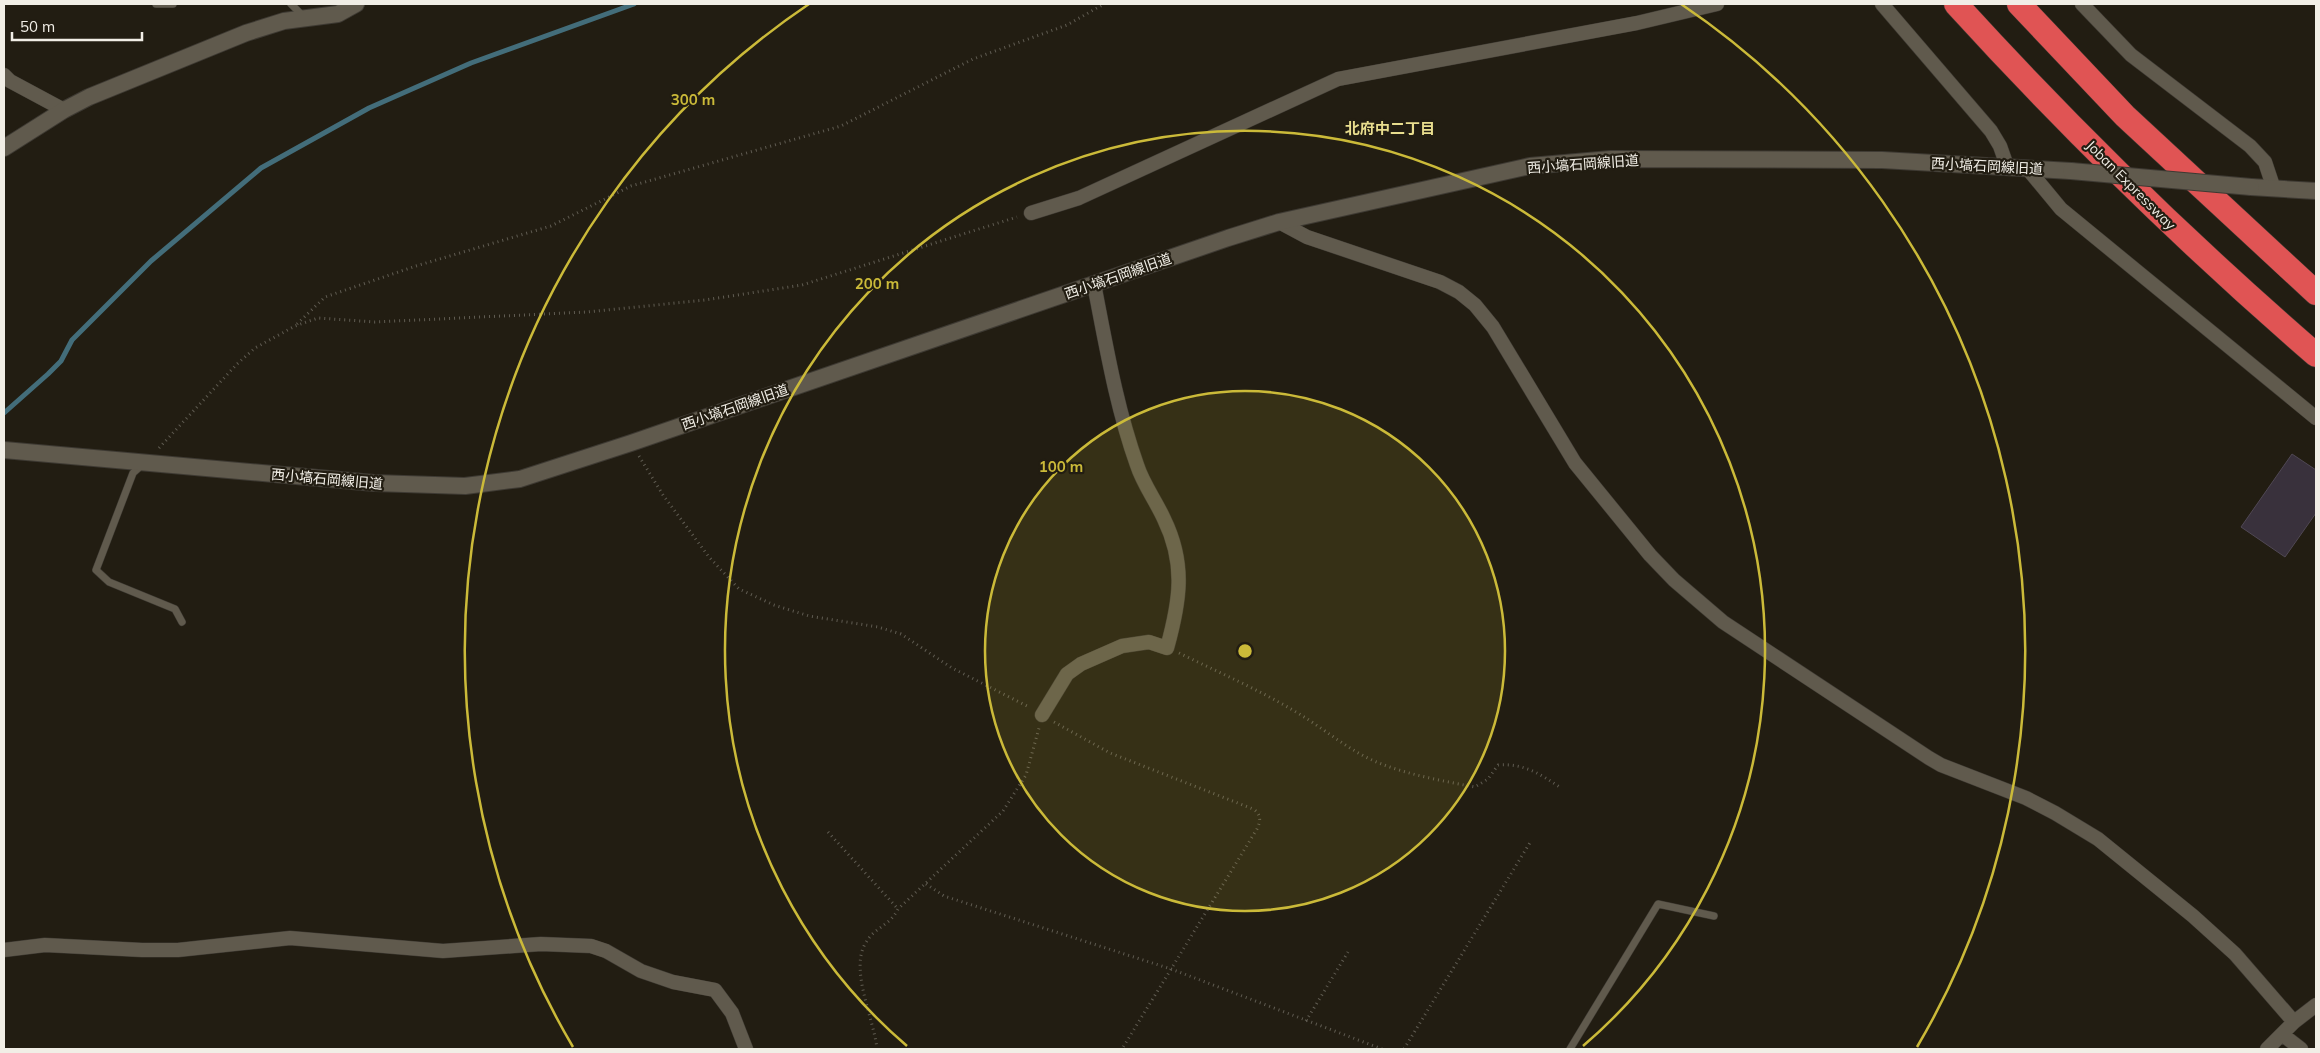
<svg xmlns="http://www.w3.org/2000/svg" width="2320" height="1053" viewBox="0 0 2320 1053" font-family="Mulish,'Noto Sans JP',sans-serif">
  <rect width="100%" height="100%" fill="#221d12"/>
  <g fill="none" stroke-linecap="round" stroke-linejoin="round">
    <path stroke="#436d7a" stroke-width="5" d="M4,413L48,374L61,361L72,340L151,261L261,168L369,108L471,63L634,4"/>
  </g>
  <path fill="#39313c" stroke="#504854" d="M2292,454L2316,470V513L2285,557L2241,527Z"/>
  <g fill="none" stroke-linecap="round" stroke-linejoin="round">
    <defs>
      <path id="service" d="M156,4H173
        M291,4L305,18
        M142,465L133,473L96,570L109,582L175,609L182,622
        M1570,1049L1658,904L1714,916"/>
      <path id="minor" d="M1882,4L1991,131L2000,146L2007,166
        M2082,4L2131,55L2250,146L2265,162L2274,189
        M4,75L10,81L64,110
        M2027,168L2061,209L2316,418
        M1031,213L1079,198L1338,79L1637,23L1717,4
        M1279,222L1307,237L1440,282L1459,292L1475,305L1493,327L1575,463L1650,555L1674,580L1723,622L1929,758L1941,765L2026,798L2055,813L2098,839L2193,916L2235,954L2294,1022
        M1042,715L1067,674L1081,664L1122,646L1149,642L1167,648C1180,601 1186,564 1164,519C1156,501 1143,484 1137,465C1116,406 1106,345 1094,284
        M4,950L45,945L142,950H178L290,938L443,951L541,944L591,946L606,951L641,971L673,982L715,990L732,1013L746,1049
        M2283,1035L2301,1049
        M2267,1049L2294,1022L2316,1005"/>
      <path id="tertiary" d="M4,148L64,110L89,97L246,33L284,21L338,14L356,4
        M2251,187L2316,191
        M4,450L374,483L465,486L520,479L631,443L1228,238L1279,222L1530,166L1611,159L1882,160L2071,171"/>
      <path id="motorway" d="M1956,4C2069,128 2189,245 2316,355
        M2019,4L2125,116L2316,293"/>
    </defs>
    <use href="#service" stroke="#3e3a33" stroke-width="8"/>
    <use href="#minor" stroke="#3e3a33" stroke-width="15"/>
    <use href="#tertiary" stroke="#3e3a33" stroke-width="18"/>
    <use href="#motorway" stroke="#3e3a33" stroke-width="25"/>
    <path stroke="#605c52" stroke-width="3" stroke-dasharray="1 4" stroke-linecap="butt" d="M297,324L325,297L416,266L551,226L631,186L841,126L973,59L1067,25L1104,4
      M159,448L237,364L255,348L295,326L318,318L375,322L587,312L705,300L802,285L1017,217
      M639,456L663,495L709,557L739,589L774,605L809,616L878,627L901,634L952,668L1029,707
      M1179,653C1220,673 1262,691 1301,715C1327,731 1351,752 1379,763C1409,775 1443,781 1475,787L1488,779L1498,765C1524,763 1540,774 1561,788
      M1054,722L1110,753L1253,809C1261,814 1261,820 1257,829L1122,1049
      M828,832L898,909
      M926,884L944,896L1171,969L1382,1049
      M1306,1021L1348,952
      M877,1049C874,1019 850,971 865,944C875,926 889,927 898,909L1003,811L1026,775L1039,728
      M1404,1049L1531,841"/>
    <use href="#service" stroke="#605a4d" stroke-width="7"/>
    <use href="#minor" stroke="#605a4d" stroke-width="14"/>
    <use href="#tertiary" stroke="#605a4d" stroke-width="16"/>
    <use href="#motorway" stroke="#e05454" stroke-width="24"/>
    <defs>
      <path id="tertiary-bridge" d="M2071,171L2251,187"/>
    </defs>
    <use href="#tertiary-bridge" stroke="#3e3a33" stroke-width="18" stroke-linecap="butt"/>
    <use href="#tertiary-bridge" stroke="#605a4d" stroke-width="16"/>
  </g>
  <circle cx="1245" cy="651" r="260" fill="#cbba39" fill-opacity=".12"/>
  <g fill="none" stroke="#cbba39" stroke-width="2.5">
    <circle cx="1245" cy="651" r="260"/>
    <path d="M907 1046A520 520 0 1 1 1583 1046"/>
    <path d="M573 1047A780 780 0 0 1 809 4M1681 4A780 780 0 0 1 1917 1047"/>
  </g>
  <g text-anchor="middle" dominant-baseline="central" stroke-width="4.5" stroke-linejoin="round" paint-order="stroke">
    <g font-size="14" fill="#f1eee6" stroke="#221d12">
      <text transform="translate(1583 164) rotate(-4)">西小塙石岡線旧道</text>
      <text transform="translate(1987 166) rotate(3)">西小塙石岡線旧道</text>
      <text transform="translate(2131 185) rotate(45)">Joban Expressway</text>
      <text transform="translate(1118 276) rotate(-19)">西小塙石岡線旧道</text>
      <text transform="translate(735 407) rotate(-19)">西小塙石岡線旧道</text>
      <text transform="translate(327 479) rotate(5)">西小塙石岡線旧道</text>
    </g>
    <g font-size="15" font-weight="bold" fill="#e8dd8e" stroke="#221d12">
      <text x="1390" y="128">北府中二丁目</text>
    </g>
  </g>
  <circle cx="1245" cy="651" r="8" fill="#cbba39" stroke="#221d12" stroke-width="2.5"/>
  <g font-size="15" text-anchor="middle" font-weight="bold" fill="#cbba39" stroke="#221d12" stroke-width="4.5" stroke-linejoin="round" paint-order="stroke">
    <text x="693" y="105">300 m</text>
    <text x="877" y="289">200 m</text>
    <text x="1061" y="472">100 m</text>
  </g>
  <rect width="2320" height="1053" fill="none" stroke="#f1eee6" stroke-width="10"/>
  <path d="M12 32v8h130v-8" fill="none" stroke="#f1eee6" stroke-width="2.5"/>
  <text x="20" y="32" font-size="15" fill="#f1eee6" stroke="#221d12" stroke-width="4" paint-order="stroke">50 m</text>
</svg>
